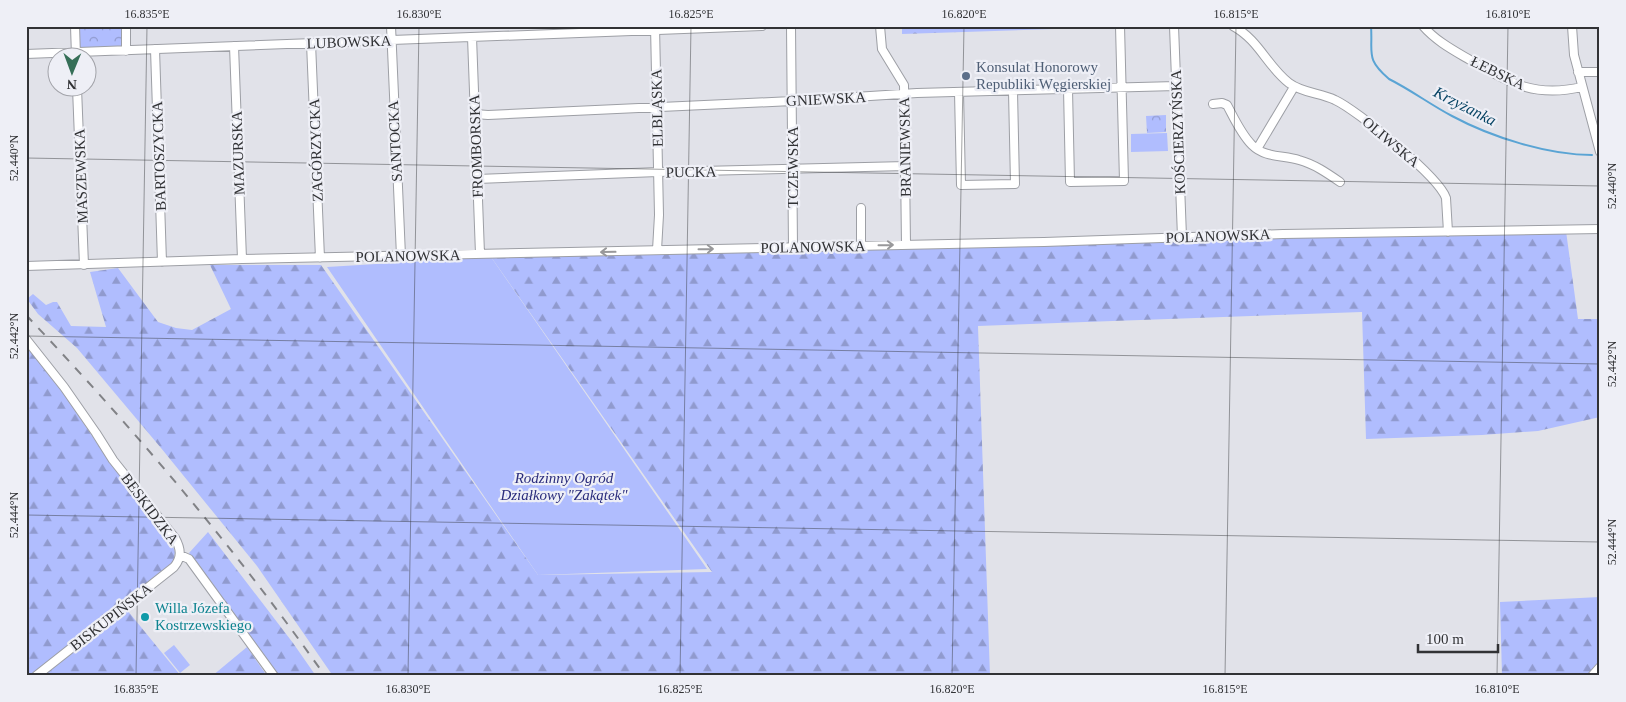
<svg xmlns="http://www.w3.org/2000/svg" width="1626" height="702" viewBox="0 0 1626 702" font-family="'Times New Roman',serif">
  <defs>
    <pattern id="forest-firs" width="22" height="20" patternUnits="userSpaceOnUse" patternTransform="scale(1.25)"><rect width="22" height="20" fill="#b0bdfe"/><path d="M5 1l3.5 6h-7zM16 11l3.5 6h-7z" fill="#909ace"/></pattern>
    <pattern id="cemetery-stones" width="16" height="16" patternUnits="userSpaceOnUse" patternTransform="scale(1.25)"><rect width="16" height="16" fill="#b0bdfe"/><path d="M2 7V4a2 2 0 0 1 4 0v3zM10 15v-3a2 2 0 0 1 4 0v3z" fill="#909ace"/></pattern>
    <pattern id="park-crowns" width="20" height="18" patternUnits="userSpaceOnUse" patternTransform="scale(1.25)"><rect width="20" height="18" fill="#b0bdfe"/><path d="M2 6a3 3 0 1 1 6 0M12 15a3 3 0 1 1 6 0" fill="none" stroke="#909ace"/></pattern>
  </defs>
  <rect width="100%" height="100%" fill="#e1e2e9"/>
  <path fill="#b0bdfe" d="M1167,133L1168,151L1131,152V134Z
    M491,257L707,569L538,575L327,267Z
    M174,645L190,665L180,673L164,653Z"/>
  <path fill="url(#forest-firs)" d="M1566,231L1578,319H1600V417L1538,431L1482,435L1366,439L1362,312L978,326L990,676H333L257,566L161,448L77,348L38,314L27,299L33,294L46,305L53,302H57L71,326L106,327L90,272L118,268L158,322L176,328L192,330L231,309L210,265H321L538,575L712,572L491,257Z
    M26,343L45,366L107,458L173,547L175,552L173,564L32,676H26Z
    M208,532L293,643L316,676H278L189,553Z
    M1600,597V676H1502L1500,602Z
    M127,610L181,676H42Z
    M247,647L267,676H212Z"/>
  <path fill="url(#cemetery-stones)" d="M902,26H1115V27L902,34Z"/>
  <path fill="url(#park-crowns)" d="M77,26H123V48L79,50Z
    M1166,115V132L1147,133L1146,116Z"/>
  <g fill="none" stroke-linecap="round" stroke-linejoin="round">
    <path stroke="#5aa4d4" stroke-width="2" d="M1371,26C1373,54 1365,58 1389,79C1411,90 1431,105 1452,116C1491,137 1548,155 1592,155"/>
    <defs>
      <path id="minor" d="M75,26L76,56
        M126,26V51
        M391,26L401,256
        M655,26L659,215L657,250
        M791,26L793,248
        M880,26L882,49L904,85L906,245
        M1174,26L1182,237
        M1233,26C1259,40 1267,66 1289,83C1302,93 1321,93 1335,100C1357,110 1439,177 1446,198L1448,232
        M1423,26C1436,41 1453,50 1470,60C1510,83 1534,98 1582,87
        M1572,26L1574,55L1600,152
        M472,37L480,254
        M311,43L320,258
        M234,46L242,259
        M155,49L162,262
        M26,54L762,26
        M1578,72H1600
        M77,88L84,265
        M1068,89L1070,182L1124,181L1120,26
        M959,92L961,185L1015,184L1013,91
        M1213,104L1222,103L1227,105C1234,118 1241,134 1252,145C1265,158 1283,155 1299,160C1314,164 1327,173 1340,182
        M475,114L488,115L792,101L917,93L1176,86
        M1257,149L1294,87
        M477,179L658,172L906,166
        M861,208V246
        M26,266L242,259L1044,242L1283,234L1600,229
        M26,339L64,387L96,433L113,460L175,538C181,549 182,557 174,567L36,676
        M180,555L189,559L274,676
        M1592,676L1600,667"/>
    </defs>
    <use href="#minor" stroke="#9d9fa5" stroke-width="10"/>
    <use href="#minor" stroke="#fff" stroke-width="8"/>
    <path stroke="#818286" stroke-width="2" stroke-dasharray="9 9" stroke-linecap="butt" d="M26,315C134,429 235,548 325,676"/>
  </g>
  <defs><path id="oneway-shaft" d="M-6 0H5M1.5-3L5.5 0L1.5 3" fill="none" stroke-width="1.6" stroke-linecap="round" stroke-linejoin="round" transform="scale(1.25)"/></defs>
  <g stroke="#98989a">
    <use href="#oneway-shaft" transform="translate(886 245) rotate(-1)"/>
    <use href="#oneway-shaft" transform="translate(706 249) rotate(-1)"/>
    <use href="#oneway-shaft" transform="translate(608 252) rotate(179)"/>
  </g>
  <path fill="none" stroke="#313235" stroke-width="1" stroke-opacity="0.45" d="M26,158L1600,186M26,336L1600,364M26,515L1600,542M136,676L147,26M408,676L419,26M680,676L691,26M952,676L964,26M1225,676L1236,26M1497,676L1508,26"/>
  <circle fill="#5c6f8a" stroke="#eeeff6" stroke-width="2" cx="966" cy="76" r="5"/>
  <circle fill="#0f9aa8" stroke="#eeeff6" stroke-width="2" cx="145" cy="617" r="5"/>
  <g text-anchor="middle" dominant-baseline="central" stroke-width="4.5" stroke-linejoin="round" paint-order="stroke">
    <g font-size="15" fill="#313235" stroke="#eeeff6">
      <text transform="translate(349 42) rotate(-2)">LUBOWSKA</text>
      <text transform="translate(1498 73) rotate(26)">ŁEBSKA</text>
      <text transform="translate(826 99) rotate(-3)">GNIEWSKA</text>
      <text transform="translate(657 108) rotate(-91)">ELBLĄSKA</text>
      <text transform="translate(1178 132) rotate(-92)">KOŚCIERZYŃSKA</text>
      <text transform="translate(395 141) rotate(-93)">SANTOCKA</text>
      <text transform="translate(1391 142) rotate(40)">OLIWSKA</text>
      <text transform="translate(476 146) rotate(-92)">FROMBORSKA</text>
      <text transform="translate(905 147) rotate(-91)">BRANIEWSKA</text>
      <text transform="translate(316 150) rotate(-92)">ZAGÓRZYCKA</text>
      <text transform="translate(238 153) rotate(-92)">MAZURSKA</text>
      <text transform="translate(159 156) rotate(-92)">BARTOSZYCKA</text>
      <text transform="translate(793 167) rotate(-90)">TCZEWSKA</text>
      <text transform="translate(691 172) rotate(-1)">PUCKA</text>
      <text transform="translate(81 176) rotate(-92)">MASZEWSKA</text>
      <text transform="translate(1218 236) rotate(-2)">POLANOWSKA</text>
      <text transform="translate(813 247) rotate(-1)">POLANOWSKA</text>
      <text transform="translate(408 256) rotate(-1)">POLANOWSKA</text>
      <text transform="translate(150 509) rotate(53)">BESKIDZKA</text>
      <text transform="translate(111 617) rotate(-38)">BISKUPIŃSKA</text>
    </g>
    <g font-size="15" fill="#4e5e75" stroke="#eeeff6" text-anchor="start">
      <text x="976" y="67">Konsulat Honorowy<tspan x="976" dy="17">Republiki Węgierskiej</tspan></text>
    </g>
    <g font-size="15" font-style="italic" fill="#2b2d7d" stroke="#eeeff6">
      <text x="564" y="478">Rodzinny Ogród<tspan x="564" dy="17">Działkowy "Zakątek"</tspan></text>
    </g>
    <g font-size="15" fill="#0d838f" stroke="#eeeff6" text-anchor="start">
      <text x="155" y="608">Willa Józefa<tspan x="155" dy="17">Kostrzewskiego</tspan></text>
    </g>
    <g font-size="16" font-style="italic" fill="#084565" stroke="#eeeff6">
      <text transform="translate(1465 106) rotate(27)">Krzyżanka</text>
    </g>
  </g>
  <rect width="1626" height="702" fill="none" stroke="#eeeff6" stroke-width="55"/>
  <g transform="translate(72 72) rotate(181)"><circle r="24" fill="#eeeff6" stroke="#a2a3a9"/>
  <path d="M0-4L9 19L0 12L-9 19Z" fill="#366f58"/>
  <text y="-8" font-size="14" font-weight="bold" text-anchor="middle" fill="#313235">N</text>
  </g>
  <path d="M1418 644v8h80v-8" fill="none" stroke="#313235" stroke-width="2.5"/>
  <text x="1426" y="644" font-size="15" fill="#313235" stroke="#eeeff6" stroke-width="4" paint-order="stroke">100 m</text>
  <rect x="28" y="28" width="1570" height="646" fill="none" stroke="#313235" stroke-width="2"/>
  <g font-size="12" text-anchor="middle" fill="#313235">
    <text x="147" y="18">16.835°E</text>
    <text x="419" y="18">16.830°E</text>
    <text x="691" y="18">16.825°E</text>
    <text x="964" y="18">16.820°E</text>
    <text x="1236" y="18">16.815°E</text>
    <text x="1508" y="18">16.810°E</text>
    <text transform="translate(14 158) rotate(-90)" y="4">52.440°N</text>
    <text transform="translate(1612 186) rotate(-90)" y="4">52.440°N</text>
    <text transform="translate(14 336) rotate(-90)" y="4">52.442°N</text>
    <text transform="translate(1612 364) rotate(-90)" y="4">52.442°N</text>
    <text transform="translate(14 515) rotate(-90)" y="4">52.444°N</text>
    <text transform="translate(1612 542) rotate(-90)" y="4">52.444°N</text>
    <text x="136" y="693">16.835°E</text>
    <text x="408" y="693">16.830°E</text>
    <text x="680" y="693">16.825°E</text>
    <text x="952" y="693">16.820°E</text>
    <text x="1225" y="693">16.815°E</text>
    <text x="1497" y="693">16.810°E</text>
  </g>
</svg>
